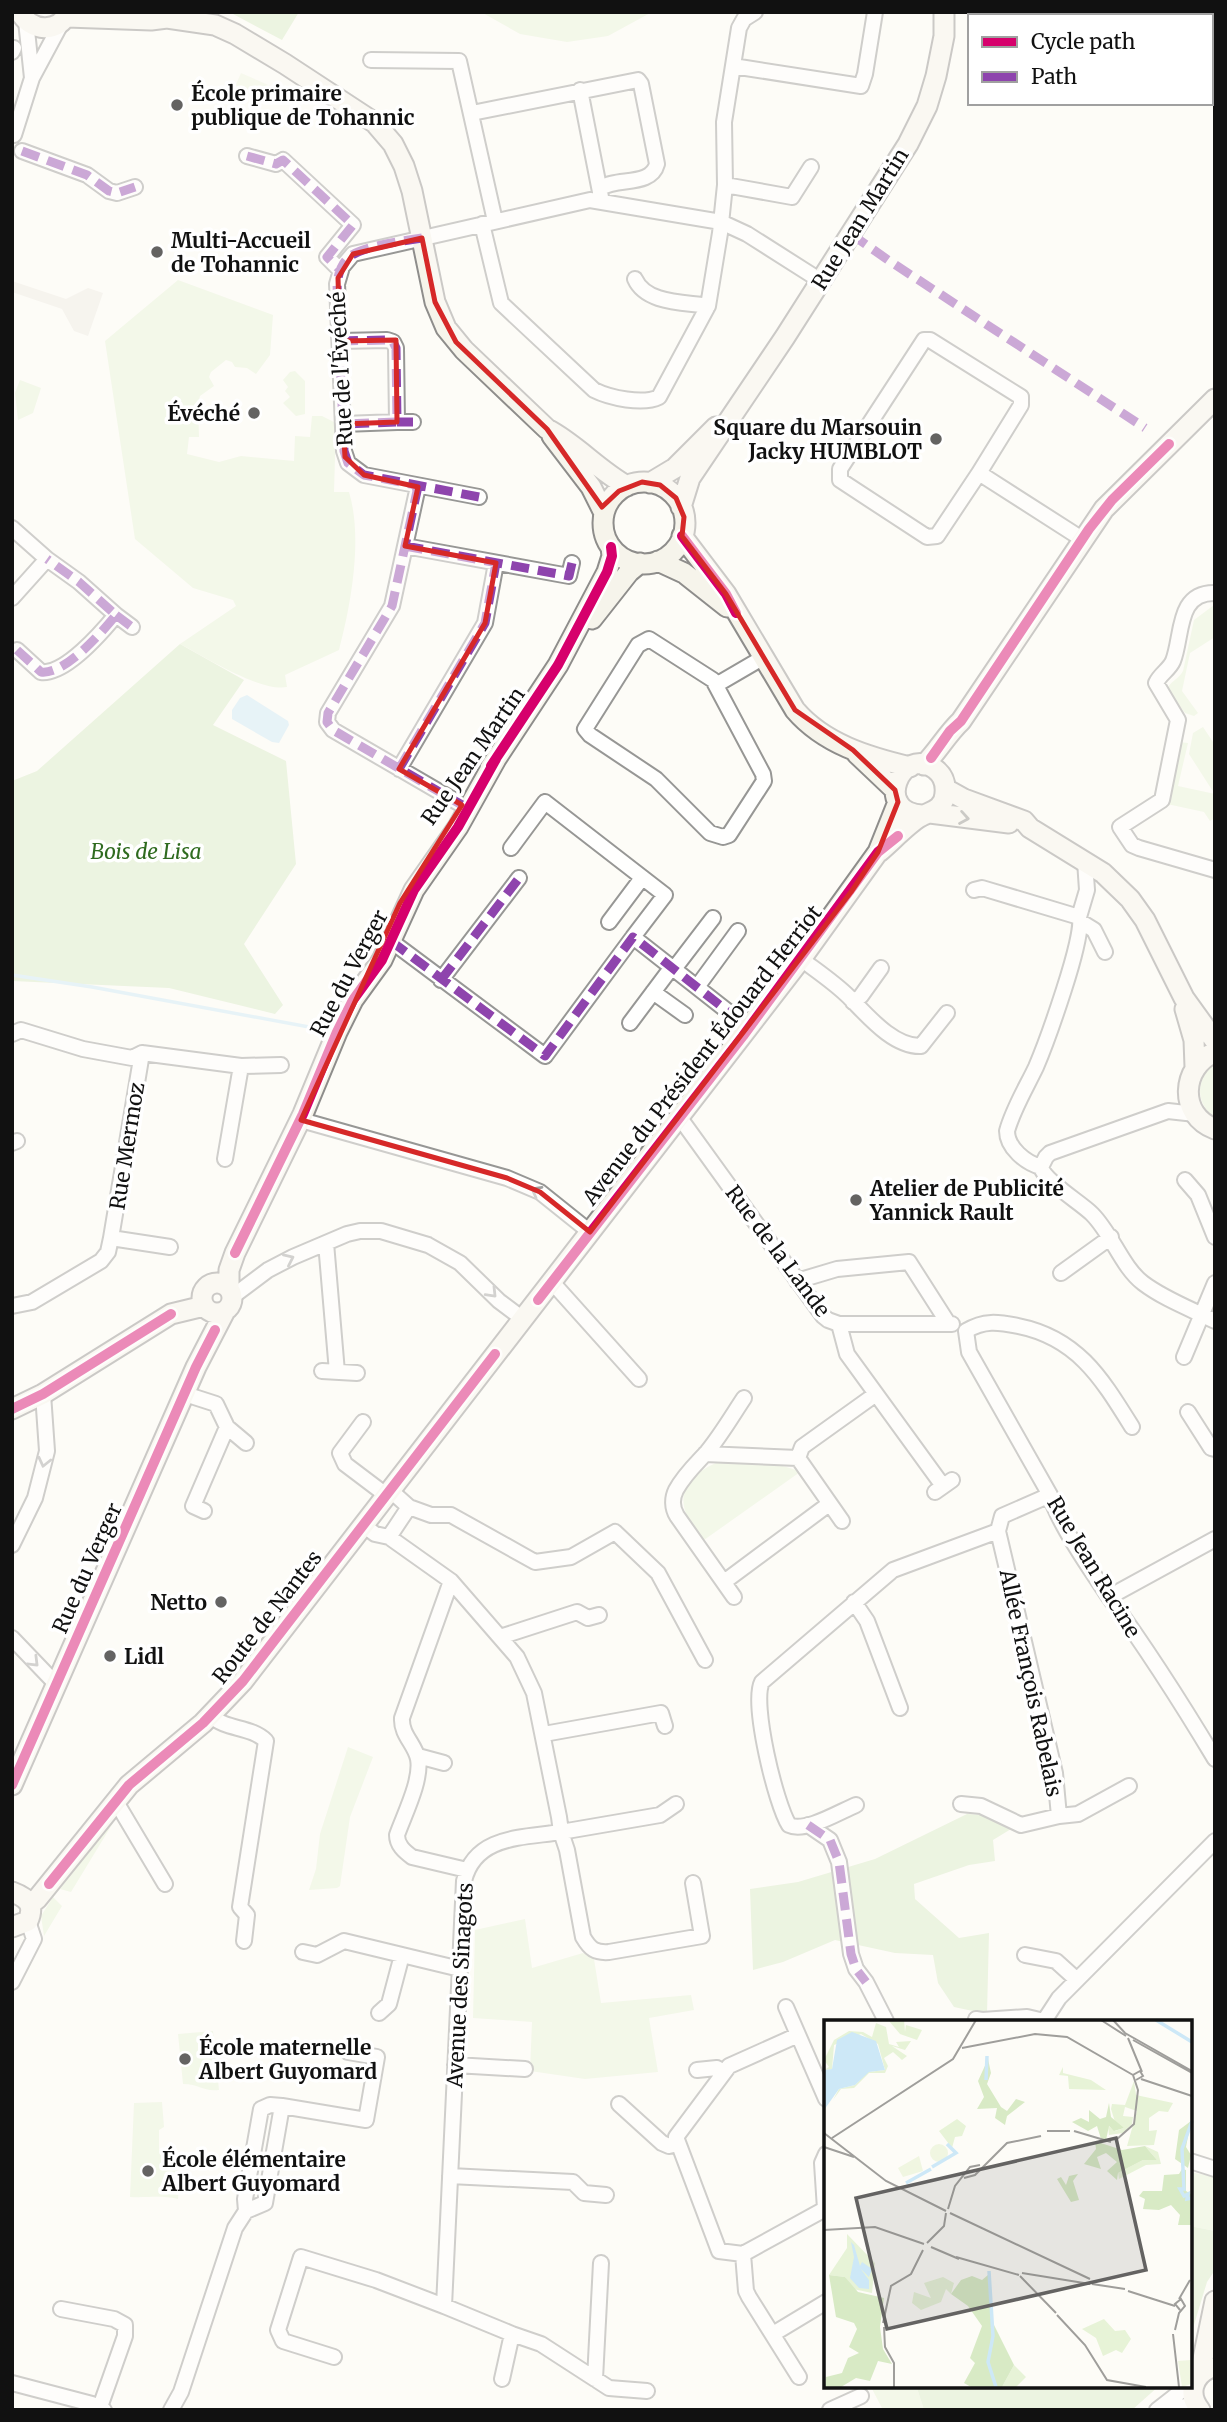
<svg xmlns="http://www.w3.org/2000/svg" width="1227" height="2422" viewBox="0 0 1227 2422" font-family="Merriweather,serif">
  <rect width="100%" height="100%" fill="#fdfcf7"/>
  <path fill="#e7f3d7" d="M481,12H652L608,36L567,42L520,34Z
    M178,280L273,315L270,355L256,374L247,368L235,367L232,362L226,360L211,372L209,377L214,386L200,396L198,403L199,437H189L187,454L219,462L241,456L294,461L295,436L310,437L312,416H322L336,423L334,492H349C363,538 351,605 339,650L285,675L287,687C260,692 205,657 180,644L236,606L233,600L193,588L135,539L105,341Z
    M295,371L305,381V414L296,416L283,403L290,397L285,391L288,387L283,380L290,372Z
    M20,380L41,388L33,413L18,420L15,393Z
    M1215,596V637L1190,653L1182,691L1198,713L1194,716L1185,713L1167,690C1169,682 1179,679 1183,671L1194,620L1214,605L1209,597Z
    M1203,727L1215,745V791L1212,790L1189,754L1193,733Z
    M1179,742L1188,743L1178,786L1215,794V818L1210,821L1204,812L1167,804Z
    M1215,1063V1118C1194,1102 1196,1079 1215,1063Z
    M721,1461C746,1461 776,1461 800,1472L704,1540C672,1506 677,1478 721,1461Z
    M348,1747L373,1757L350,1817L340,1886L337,1888L309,1890L316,1869L320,1834Z
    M107,1823H113L71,1892L60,1889Z
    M53,1897L62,1906L44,1936L41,1916Z
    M525,1919L532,1968L583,1953L594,1959L601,2003L691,1995L694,2010L649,2018L658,2072L585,2079L530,2071L532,2022L473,2018L475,1930Z
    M213,2031L219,2090C203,2092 200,2084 183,2084L178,2034Z
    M162,2102L164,2127L159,2130V2150L173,2152V2166L180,2173L178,2199C160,2195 148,2198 130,2197L134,2103Z
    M1190,2172L1215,2177V2231L1190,2226Z
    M870,2385H916L924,2410H883Z"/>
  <path fill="#d8eac5" d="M225,12H299L282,40L233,14Z
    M180,644L244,680L213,725L286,761L296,864L244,944L283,1005L275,1014L169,988L12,981V781L37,771Z
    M967,1814L987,1815L1011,1829L993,1840L995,1861L969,1865L914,1884L915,1899L959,1938L989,1933L987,2014L954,2007L938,1983L933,1955L895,1953L835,1940L783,1962L753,1970L750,1889L798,1882L875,1859Z
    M1190,2226L1215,2231V2270L1207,2282L1190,2338Z
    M916,2385H1010L1015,2388L1017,2385H1160L1132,2410H924Z"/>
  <path fill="#f0f6e1" d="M241,73L273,87L266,102L234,89Z"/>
  <path fill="#edebe2" d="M12,281L66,299L88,288L103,293L88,336L74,331L62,309L12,292Z"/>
  <path fill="#cde8f7" d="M247,695L288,721L289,725L279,743L272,742L232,719V710L240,698Z"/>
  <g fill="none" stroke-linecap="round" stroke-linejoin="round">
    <path stroke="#cde8f7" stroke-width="3.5" d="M12,975L92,987L320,1029"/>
    <defs>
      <path id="street" d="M26,21L32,78
        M12,52L14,48
        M371,60L459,61L495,221
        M733,66L861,86L865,74L875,12
        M580,90L601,197
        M472,113L638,80L641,84L657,164C651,187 617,177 601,188
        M14,135L32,78L62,22
        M22,151L87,175L109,191L117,193L135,187
        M247,156L276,164L283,160L353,225L327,257L340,270
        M725,185L792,197L811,167
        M482,224L501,303L594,390C610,398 643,405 659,397L708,306L720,233L725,185L724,122L739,28L744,19L755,12
        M635,279C646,304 685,302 708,306
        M340,341L387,340L393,342L396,348L397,422L343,424
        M397,422H413
        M979,473L937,536L927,537L840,480V469L924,340H930L1021,397V405L979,473L1082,539
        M416,486L417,491L392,606L328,713L327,722L333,730L462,805
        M479,497L364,475L348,463L344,451L337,284L342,267L353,254L590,200L721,222L747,234L821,281
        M12,528L47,559L12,598
        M405,546L569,576L572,563
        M1215,593C1176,592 1183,636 1173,661C1169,670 1160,674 1156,683L1178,720L1162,800L1120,827L1132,845L1139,848L1215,870
        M116,615L132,627
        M649,639L713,680L763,774L764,781L729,835L723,837L710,833L656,779L590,735L585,729L638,645Z
        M17,650L41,672C65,675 102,632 116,615L79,582L47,559
        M716,685L764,657
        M399,769L485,623L496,563
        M511,848L545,802L665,895L633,937
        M974,890L982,888L1079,917L1087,890L1085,861
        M609,922L642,878
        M1081,922L1094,930L1105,952
        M391,941L545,1056L633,937L749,1028
        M801,959C817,971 835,983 849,997C867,1015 893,1047 921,1046L947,1013
        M674,969L713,918
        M441,980L519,878
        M697,987L738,931
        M653,992L685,1015
        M853,1002L861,996L881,968
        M630,1023L672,967
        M12,1034L21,1030L83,1049L132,1058L142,1053L241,1066L281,1065
        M142,1053L111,1238L170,1247
        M1195,1114L1168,1111L1050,1153L1046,1157L1041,1167C1044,1181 1080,1202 1092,1214C1112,1234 1122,1267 1143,1283C1164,1299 1191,1309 1215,1321
        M680,1118L823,1316L828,1320L839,1324L847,1354L943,1486
        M301,1120L507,1178L540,1192L590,1232
        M12,1143L17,1141
        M225,1159L241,1066
        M1041,1167C1026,1163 1007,1148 1007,1131C1013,1109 1026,1088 1036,1067C1045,1046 1087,932 1079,917
        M1185,1180L1198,1195L1215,1237
        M326,1243L337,1372
        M1061,1273L1111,1237
        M797,1281L837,1269L909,1262L948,1323
        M552,1282L639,1379
        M232,1297L268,1270L293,1257L347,1234L360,1231H381L428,1245L460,1263L499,1301L523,1319
        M12,1306L32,1302L101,1261L108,1252L111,1238
        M839,1324H952
        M966,1331L969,1352L1050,1495C1058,1523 1092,1572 1109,1597C1147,1649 1182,1704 1215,1759
        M966,1331C984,1320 998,1322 1018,1326C1078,1338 1102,1379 1132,1427
        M1184,1357L1215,1283
        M322,1371L357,1373
        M185,1394L216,1404L227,1427L246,1443
        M1188,1412L1211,1448L1215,1449
        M363,1422L340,1453L345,1464L386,1495
        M705,1454L798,1458
        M798,1458L802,1447L876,1394
        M798,1458L842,1521
        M390,1490L409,1507L431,1515H451L535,1562L571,1557L615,1532L658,1573L705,1660
        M935,1492L952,1480
        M204,1511L193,1506L227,1427
        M363,1525L375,1534L389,1537L451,1581L517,1657L534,1693L559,1817L561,1832C523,1838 475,1835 464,1881L444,2306L512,2334L502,2379
        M389,1537L409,1507
        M12,1545L35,1498L47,1451L43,1394
        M451,1581L402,1718C401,1735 415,1744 418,1759C422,1780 404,1815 397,1835C397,1845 404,1851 412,1857L467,1870
        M724,1582L829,1504
        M734,1597L677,1516C672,1508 672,1498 676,1490C684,1475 696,1464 707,1452C721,1435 732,1416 744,1398
        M1109,1597L1215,1539
        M854,1602L867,1621L900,1708
        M500,1637L577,1612L588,1618L599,1615
        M12,1638L57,1685
        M211,1716C226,1730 251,1726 266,1741L240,1907L247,1915L244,1941
        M544,1734L661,1713L665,1726
        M418,1756L444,1763
        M115,1800L165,1884
        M676,1804L660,1815L561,1832L567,1850L583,1937C590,1949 595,1953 609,1952L702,1936L693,1883
        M961,1804L981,1806L1021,1825L1059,1816L1055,1773L998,1531
        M856,1805C839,1812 805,1833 789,1825C776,1805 751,1703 762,1682L893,1570L998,1531L1002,1516L1050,1495
        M1059,1816L1078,1814L1129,1786
        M808,1825L830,1840L839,1862L851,1954L856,1969L866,1982L886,2021
        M303,1952L317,1955L344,1941L460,1969
        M1025,1955L1056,1961L1077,1980
        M12,1982L34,1939L28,1921
        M786,2007L826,2099
        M379,2013L389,2004L402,1955
        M976,2019L982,2020L1027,2017L1044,2021
        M1044,2021L1059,1998L1215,1841
        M455,2065L525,2069
        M697,2070L717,2068L724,2072
        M619,2104L662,2143L669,2146L678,2144
        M1190,2161L1215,2169
        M450,2176L573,2182L584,2193L606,2195
        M246,2211L245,2199L261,2109L270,2105L282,2106
        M743,2254L719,2251L676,2137L729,2066L798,2035
        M61,2309L114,2319L125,2325V2336L100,2407
        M512,2334L541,2344L609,2388L647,2391
        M773,2334L826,2302
        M334,2357L283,2341L278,2330L301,2257L376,2280L444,2306
        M799,2377L749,2297L746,2291L743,2254L825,2209L822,2163L826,2154
        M595,2379L601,2263
        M12,2383L92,2404L104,2410
        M1159,2409L1196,2405
        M171,2410L181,2392L235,2228L246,2211L265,2203L282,2106L366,2120L377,2057L348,2052
        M830,2410L861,2396
        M1157,2410L1189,2385"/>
      <path id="secondary" d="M20,12C31,32 58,34 69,12
        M67,17L151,20L167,18L215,25L235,34L285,64L375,123L393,144L404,166L412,191L435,302L446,328L464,350L547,429C576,444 598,470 627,486
        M552,436L591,487L604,513
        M603 523a41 41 0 1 1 82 0a41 41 0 1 1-82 0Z
        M650,483L675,468L716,427
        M681,507L690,478L785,337L908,144L927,106L936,76L944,36V12
        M682,536L726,594L795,710C824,744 868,757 910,767
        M658,561L684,573L727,607
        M592,619L629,572L640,563
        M857,754L895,790
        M924,765C938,751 947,734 961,721L1104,509L1215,399
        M490,768L558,665L607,572L612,556L611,547
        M946,789L964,799L1024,821L1030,828L1103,873L1130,899L1145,920L1184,998L1215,1041
        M930,813L1009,823
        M879,852C890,843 909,823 920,817C926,813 933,813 939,807C943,803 945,798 945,793C946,783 943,775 935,769C900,744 873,813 922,815
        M1185,1009L1194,1040L1195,1067
        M1215,1052C1181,1067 1178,1115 1215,1129
        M202 1298a15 15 0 1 1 30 0a15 15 0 1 1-30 0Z
        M229,1288V1270L235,1253L303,1114L337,1032L353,1000L382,960L414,890L458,827L496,759
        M12,1409L43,1394L171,1314L204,1306
        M12,1785L196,1367L225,1311
        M12,1892C28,1898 35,1905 28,1921L12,1927
        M31,1904L37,1899L129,1785L203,1723L243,1681L801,959L878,852L898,802
        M1200,2373L1215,2301
        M1200,2410C1187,2394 1193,2376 1210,2368"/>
    </defs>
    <use href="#street" stroke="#979795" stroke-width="18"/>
    <use href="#secondary" stroke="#8e8d8b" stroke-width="23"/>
    <use href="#street" stroke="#fffffe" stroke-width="14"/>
    <use href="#secondary" stroke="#f6f4eb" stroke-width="19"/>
    <path stroke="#8e44ad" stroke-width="9" stroke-dasharray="18 9" stroke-linecap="butt" d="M22,151L87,175L109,191L117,193L135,187
      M247,156L276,164L283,160L353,225L327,257L340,270
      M851,234L888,260L1145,428
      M422,238C404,241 359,246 347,259C341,265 338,275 337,284L344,451L348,463L364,475L479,497
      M340,341L387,340L393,342L396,348L397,422L343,424
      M397,422H413
      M416,486L417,491L392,606L328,713L327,722L333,730L462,805
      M405,546L569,576L572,563
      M116,615L132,627
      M17,650L41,672C65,675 102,632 116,615L79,582L47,559
      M399,769L485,623L496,563
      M391,941L545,1056L633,937L749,1028
      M441,980L519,878
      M808,1825L830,1840L839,1862L851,1954L856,1969L866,1982"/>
    <defs>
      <path id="cycleway" d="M682,536L726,594L736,613
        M931,758L950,731L961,721L1089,529L1112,500L1169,444
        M491,766L558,665L607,572L612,556L611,547
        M235,1253L303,1114L337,1032L353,1000L382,960L414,890L458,827L496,759
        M538,1300L743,1036L878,852L898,836
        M12,1409L43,1394L171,1314
        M12,1785L196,1367L215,1330
        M49,1884L129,1785L203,1723L243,1681L495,1354"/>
    </defs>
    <use href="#cycleway" stroke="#fff" stroke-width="15"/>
    <use href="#cycleway" stroke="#d6006c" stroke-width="10"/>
  </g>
  <defs><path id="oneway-chevron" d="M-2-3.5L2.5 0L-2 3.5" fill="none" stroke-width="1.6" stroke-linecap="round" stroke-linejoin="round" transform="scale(1.75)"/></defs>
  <use stroke="#8f8e89" href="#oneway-chevron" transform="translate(964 818) rotate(10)"/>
  <g stroke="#a0a09f">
    <use href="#oneway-chevron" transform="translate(536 1191) rotate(-151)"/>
    <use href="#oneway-chevron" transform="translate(289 1259) rotate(-25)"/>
    <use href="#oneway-chevron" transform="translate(492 1293) rotate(46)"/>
    <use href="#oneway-chevron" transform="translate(44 1462) rotate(103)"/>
    <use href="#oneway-chevron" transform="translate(34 1662) rotate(45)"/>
  </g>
  <path d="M0 0H1227V2422H0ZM422,238L435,302L456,342L547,429L602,507L619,491L642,482L660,485L676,498L684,517L682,536L726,594L795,710L853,750L895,790L898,802L878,852L851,892L590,1232L540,1192L507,1178L301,1120L400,903L462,805L399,769L485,623L496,563L405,546L418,487L364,475L345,457L343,424L397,422L396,340L340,341L338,278L353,254Z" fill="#fdfcf7" fill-opacity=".55" fill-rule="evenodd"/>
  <path fill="none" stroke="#d62828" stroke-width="5" stroke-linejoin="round" d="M422,238L435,302L456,342L547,429L602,507L619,491L642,482L660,485L676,498L684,517L682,536L726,594L795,710L853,750L895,790L898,802L878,852L851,892L590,1232L540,1192L507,1178L301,1120L400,903L462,805L399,769L485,623L496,563L405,546L418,487L364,475L345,457L343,424L397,422L396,340L340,341L338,278L353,254Z"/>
  <g fill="#646362" stroke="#fff" stroke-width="2.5">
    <circle cx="177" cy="105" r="7"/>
    <circle cx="157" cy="252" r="7"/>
    <circle cx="254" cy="413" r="7"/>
    <circle cx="936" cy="439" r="7"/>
    <circle cx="856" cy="1200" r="7"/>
    <circle cx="221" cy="1602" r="7"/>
    <circle cx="110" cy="1656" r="7"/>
    <circle cx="185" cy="2059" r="7"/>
    <circle cx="148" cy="2171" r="7"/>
  </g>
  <g text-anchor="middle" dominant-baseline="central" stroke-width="7" stroke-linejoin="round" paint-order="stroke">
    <g font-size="21" font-weight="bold" fill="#111" stroke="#fff" text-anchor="start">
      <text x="191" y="93">École primaire<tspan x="191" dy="24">publique de Tohannic</tspan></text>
      <text x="171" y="240">Multi-Accueil<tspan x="171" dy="24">de Tohannic</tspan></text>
      <text x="240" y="413" text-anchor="end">Évéché</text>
      <text x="922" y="427" text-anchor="end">Square du Marsouin<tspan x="922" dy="24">Jacky HUMBLOT</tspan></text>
      <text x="870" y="1188">Atelier de Publicité<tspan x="870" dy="24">Yannick Rault</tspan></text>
      <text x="207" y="1602" text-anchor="end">Netto</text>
      <text x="124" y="1656">Lidl</text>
      <text x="199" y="2047">École maternelle<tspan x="199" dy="24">Albert Guyomard</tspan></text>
      <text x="162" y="2159">École élémentaire<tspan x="162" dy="24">Albert Guyomard</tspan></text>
    </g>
    <g font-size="21" fill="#111" stroke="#fff">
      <text transform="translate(860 219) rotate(-58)">Rue Jean Martin</text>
      <text transform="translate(341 369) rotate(-93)">Rue de l'Évéché</text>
      <text transform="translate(473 756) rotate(-55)">Rue Jean Martin</text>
      <text transform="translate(349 973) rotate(-62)">Rue du Verger</text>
      <text transform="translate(702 1055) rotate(-52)">Avenue du Président Édouard Herriot</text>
      <text transform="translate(127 1146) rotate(-81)">Rue Mermoz</text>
      <text transform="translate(778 1251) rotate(53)">Rue de la Lande</text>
      <text transform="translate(1094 1567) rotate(59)">Rue Jean Racine</text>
      <text transform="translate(87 1568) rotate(-66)">Rue du Verger</text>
      <text transform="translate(267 1617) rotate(-52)">Route de Nantes</text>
      <text transform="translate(1031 1683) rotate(78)">Allée François Rabelais</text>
      <text transform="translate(460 1985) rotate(-87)">Avenue des Sinagots</text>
    </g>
    <g font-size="21" font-style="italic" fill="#2f6b1f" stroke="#fff">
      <text x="146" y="851">Bois de Lisa</text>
    </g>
  </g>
  <g transform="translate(824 2020)">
    <rect width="368" height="368" fill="#fdfcf7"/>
    <path d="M80,0L81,12L82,5L98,10L93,20L76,14L65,1ZM52,3L62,7L65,24L75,27L72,22L87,21L81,30L68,26L83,36L78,40L69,32L60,38L64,46L61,53H45L30,68L17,69L9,80L15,69L31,65L44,52L61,50L54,24L37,14L10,25L8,49L0,50L5,47L0,40L10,20L25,11L39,12L48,17ZM239,47V53L267,60L282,70L245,69L244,56L235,55ZM310,61L312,75L349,83L344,92L335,91L325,98V111L333,110L330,125L303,126L313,91L301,87L299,96L309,97L308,104L299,113L285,115L284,106L291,111L300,108L292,105L287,89L288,84L301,85ZM133,99L142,106L138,116L131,117L128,128L115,111ZM321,126L334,132L337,144L322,145L295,159L294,153L319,140H333ZM23,214L51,243L48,273L29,269L21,257L5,255L23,228ZM119,257L130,263L127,274L122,269L117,282L97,290L88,283L90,272L107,278L100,263ZM280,299L291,311L301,310L307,319L298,333L292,330L279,336L272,318L258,309ZM190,345L202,357L192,367H178Z" fill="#e7f3d7"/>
    <path d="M164,39L167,53L163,64L177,87L183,91L192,79L201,82L183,96L181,105L171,98L173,88L153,89L160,77L154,61ZM285,83L287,97L300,108L290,111L285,106L282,120L277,119L273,106L264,111L248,102L257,98L265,102V90L276,99L282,97ZM367,101L362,127L367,135L364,148L351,139L355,110ZM271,121L298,130L321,126L333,140H319L294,153L293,160L283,151L293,142L282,133L273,137L277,149L260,144L272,129ZM358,149L362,150V171L367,174V205H354L356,195L347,185L335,190L319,189L321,179L315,176L319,171H338L340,155L355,154ZM254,154L249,161L255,180L247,182L233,159L237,157L242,165L245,156ZM5,255L21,257L34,272L60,278L56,307L59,329L68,344L54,341L46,361L32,358L17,367H1L2,357L18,353L24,338L35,333L25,327L33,309L30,303L12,297ZM164,255L169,303L190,345L178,367H147L140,363L151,343L146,338L158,306L144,286L127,274L137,260L148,256L158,260Z" fill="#d8eac5"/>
    <path d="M106 133a9 9 0 1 1 18 0a9 9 0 1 1-18 0ZM95,136L99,151L79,157L74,148ZM367,340V364L358,367L354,341Z" fill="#f0f6e1"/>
    <path d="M28,12L52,21L61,50L45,52L31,65L15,69L0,90V50L8,49L13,20ZM27,222L30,225L36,246L38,242L48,249L45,257L36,248L45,260V269L35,268L26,258L30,237Z" fill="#cde8f7"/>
    <path fill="none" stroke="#cde8f7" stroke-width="3.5" d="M332,0L368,22M162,60L163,36M368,101L358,129L360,169H356L360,176L364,174L363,179L368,178M108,147L132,133L123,124M82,163L107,149M165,251L169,316L164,342L172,367"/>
    <path fill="none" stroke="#9f9e9b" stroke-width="2" d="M277,0L302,16M289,0L301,13L368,51M304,18L318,52M309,20L368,53M138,28L211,14L243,17L309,55M317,59L368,76M223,111H246M250,111L287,122M0,113L62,161L122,191M8,118L129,39L152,0M292,120L310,104L314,70L309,55L316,51L319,56L312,60M0,127L30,137M140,158L151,155L183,123L217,116M124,189L131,166L146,147L156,145M126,193L266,259M0,210L51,207L100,224M103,223L120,206L122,193M107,227L135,239M132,237L195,255M198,253L266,264M196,256L232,293M268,264L301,269M304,271L351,286M355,279L366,260M233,295L261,325L283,360L322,367M59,303L67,266L87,254L99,230M60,307L61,327L70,343V367M351,310L355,293L361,286L357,279L351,284L356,290M349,314L355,367"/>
    <path fill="#646362" fill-opacity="0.15" stroke="#646362" stroke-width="3.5" d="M292,118L322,250L63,309L32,178Z"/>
    <rect width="368" height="368" fill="none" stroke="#111" stroke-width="3.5"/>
  </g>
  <rect width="1227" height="2422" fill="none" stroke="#111111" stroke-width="28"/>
  <rect x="968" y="14" width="245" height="91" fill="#ffffff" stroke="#a0a0a0" stroke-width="2"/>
  <rect x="982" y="37" width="35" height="10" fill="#d6006c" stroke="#a0a0a0" stroke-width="2"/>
  <text x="1031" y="49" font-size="21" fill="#111111">Cycle path</text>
  <rect x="982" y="72" width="35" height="10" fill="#8e44ad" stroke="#a0a0a0" stroke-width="2"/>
  <text x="1031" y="84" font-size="21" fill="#111111">Path</text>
</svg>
